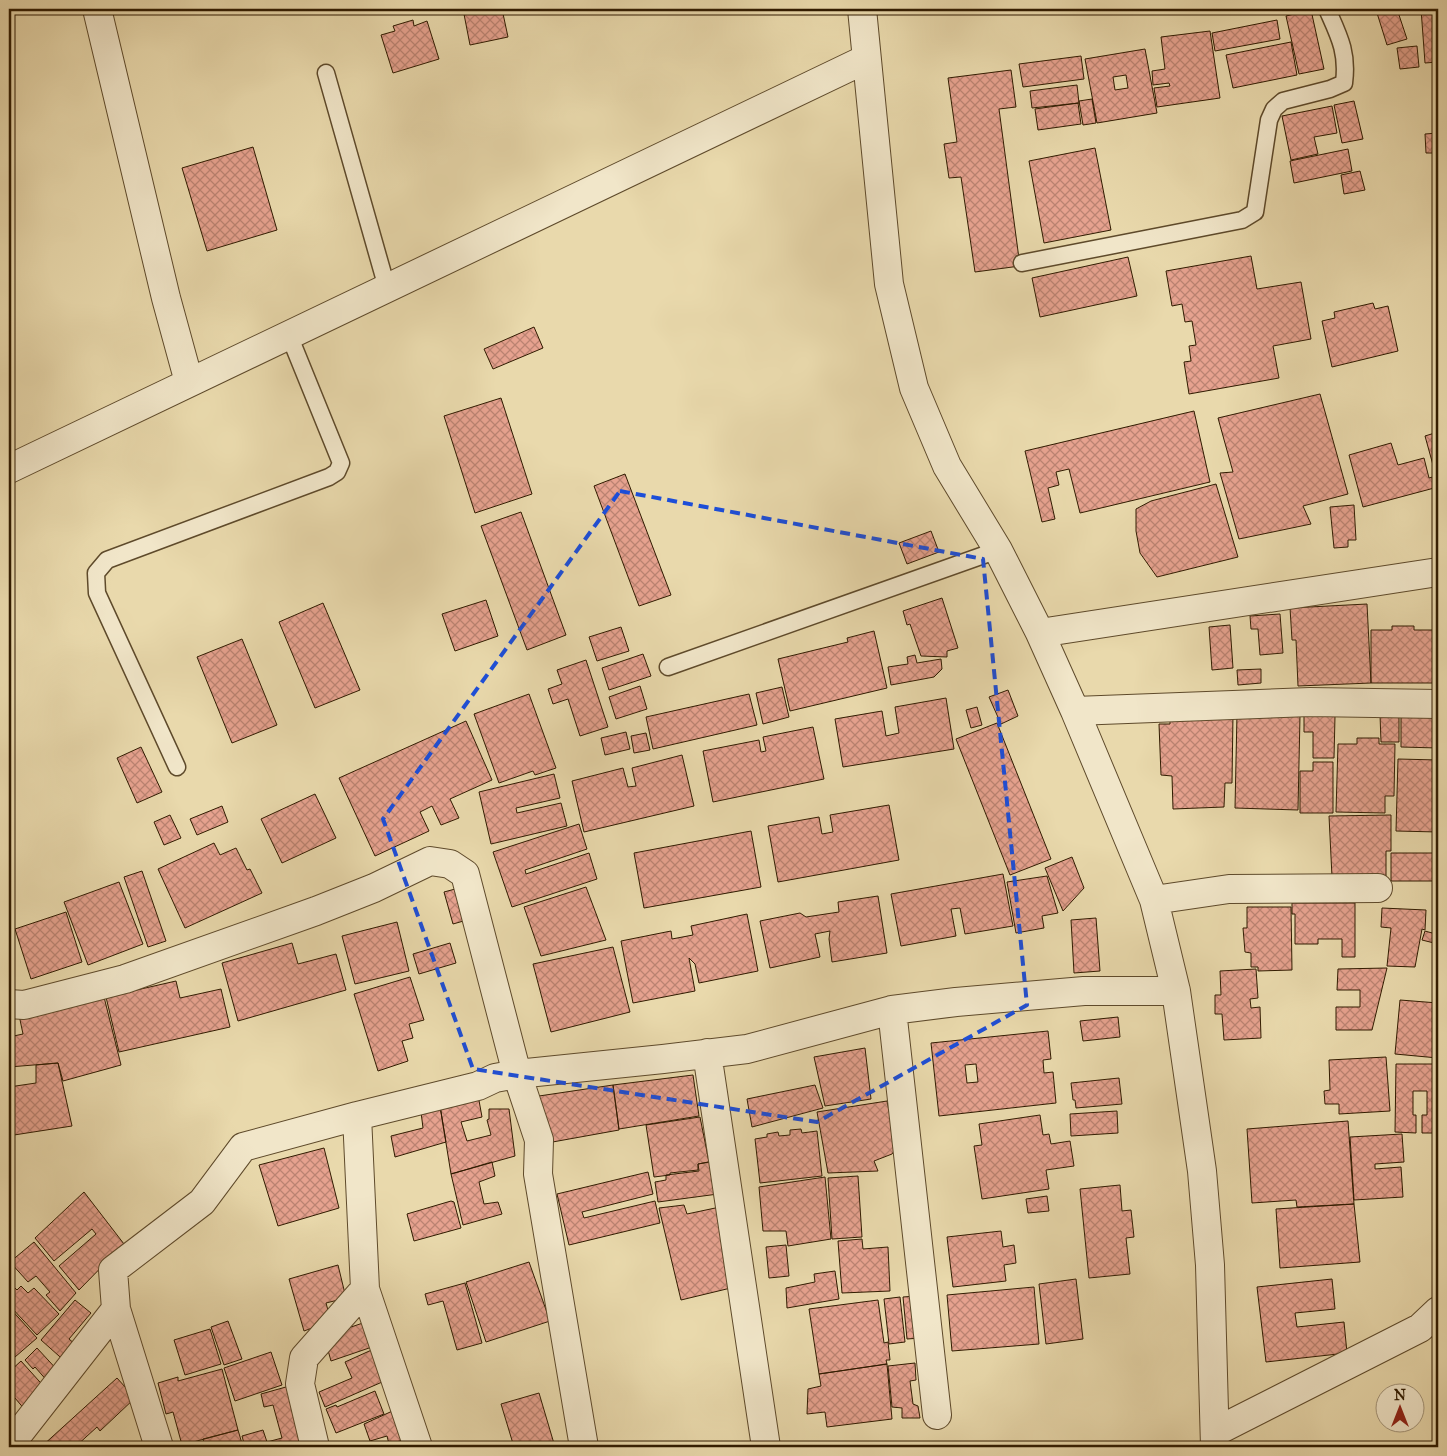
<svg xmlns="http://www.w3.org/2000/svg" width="1447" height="1456" viewBox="0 0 1447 1456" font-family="'IM FELL Great Primer',serif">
  <defs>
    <pattern id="building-cross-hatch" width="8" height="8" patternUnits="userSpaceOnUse" patternTransform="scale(1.25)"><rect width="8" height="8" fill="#e6a28f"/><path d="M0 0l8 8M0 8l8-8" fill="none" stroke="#bb8372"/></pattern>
  </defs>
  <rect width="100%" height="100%" fill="#e9d9ac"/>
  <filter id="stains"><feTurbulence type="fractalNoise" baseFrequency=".004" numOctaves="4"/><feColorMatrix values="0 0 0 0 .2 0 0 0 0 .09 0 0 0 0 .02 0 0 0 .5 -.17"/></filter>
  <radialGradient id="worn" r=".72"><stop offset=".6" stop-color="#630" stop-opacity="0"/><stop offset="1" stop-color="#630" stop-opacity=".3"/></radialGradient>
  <path fill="url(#building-cross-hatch)" stroke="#301b00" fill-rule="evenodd" d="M463,9H502L508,37L470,45Z
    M1391,9H1397L1407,39L1387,45L1377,13Z
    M1421,9H1438V62L1425,63Z
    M1311,10L1324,69L1299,74L1286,16Z
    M413,20L414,26L427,21L439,59L393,73L381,35L395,31L393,26Z
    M1277,20L1280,39L1215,51L1212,33Z
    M1210,31L1220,98L1157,107L1154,88L1170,86L1169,83L1153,85L1152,71L1165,69L1161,37Z
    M1291,42L1297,75L1233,88L1226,55Z
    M1417,46L1419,67L1400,69L1397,48Z
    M1145,49L1157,113L1097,123L1085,59ZM1126,75L1128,88L1115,90L1113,77Z
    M1081,56L1084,79L1023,87L1019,64Z
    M1011,70L1016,107L999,109L1020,266L975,272L961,177L949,178L944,144L957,142L948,78Z
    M1077,85L1079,103L1032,108L1030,91Z
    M1092,99L1096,123L1083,125L1079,101Z
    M1354,101L1363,139L1342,143L1334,105Z
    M1078,103L1081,124L1038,130L1035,109Z
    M1332,106L1337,133L1314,137L1318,154L1291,160L1282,116Z
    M1438,133V153H1426L1425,134Z
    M253,147L277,230L207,251L182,168Z
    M1095,148L1111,230L1044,243L1029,161Z
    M1348,149L1352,171L1294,183L1290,161Z
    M1360,171L1365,190L1344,194L1341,175Z
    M1251,256L1257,289L1301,282L1311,339L1273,346L1279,378L1189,394L1184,362L1191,361L1189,346L1196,345L1192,321L1185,322L1182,304L1172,306L1166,271Z
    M1128,257L1137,296L1040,317L1032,278Z
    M1373,303L1375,309L1388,306L1398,351L1332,367L1322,321L1335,318L1334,312Z
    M534,327L543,348L493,369L484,349Z
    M1320,394L1348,494L1303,506L1311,524L1239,539L1220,473L1233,472L1218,418Z
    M501,398L532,494L475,513L444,416Z
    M1194,411L1210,482L1080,513L1069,469L1056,472L1059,485L1048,488L1055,519L1042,522L1025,451Z
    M1438,432V487L1363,507L1349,455L1391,443L1398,465L1424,458L1429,478L1436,476L1425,436Z
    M625,474L671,595L639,606L594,486Z
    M1216,484L1238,557L1157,577L1140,553L1136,531V509L1151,501Z
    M1354,505L1356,540H1348V547L1334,548L1330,507Z
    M521,512L566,635L527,650L481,526Z
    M931,531L939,552L907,564L899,543Z
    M942,598L958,648L947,651V657L921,656L910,624L907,625L903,611Z
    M486,600L498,636L455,651L442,614Z
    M323,603L360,690L315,708L279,622Z
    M1367,604L1371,683L1298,686L1296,640H1292L1290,608Z
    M1280,614L1283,653L1260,655L1258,629H1251L1250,616Z
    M1230,625L1233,668L1212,670L1209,627Z
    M1392,626H1414V630H1436V683H1371V630H1392Z
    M621,627L629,651L597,661L589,637Z
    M874,631L887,688L790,711L778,659L848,642L847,638Z
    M242,639L277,725L232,743L197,657Z
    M643,654L651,676L609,690L602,668Z
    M915,655L917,663L941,659L942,669L934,677L891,685L888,667L908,664L907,657Z
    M586,660L608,727L580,736L568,699L553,704L548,689L562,684L557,670Z
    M1261,669V683L1238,685L1237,670Z
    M640,686L647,709L616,719L609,697Z
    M782,687L789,717L763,724L756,693Z
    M1008,690L1018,716L1001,724L989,697Z
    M529,694L556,768L535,775L533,771L499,783L474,714Z
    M749,694L757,725L653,749L646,717Z
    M946,698L954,749L843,767L835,719L882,711L886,736L899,733L895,707Z
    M977,707L982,725L971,728L966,710Z
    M1233,714L1232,783H1225L1224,807L1173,809L1172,776L1161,775L1159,724H1170V715Z
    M1237,714L1300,716L1298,810L1235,808Z
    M1304,715L1335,716L1334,758H1313V732H1304Z
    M1380,715H1399V742H1381Z
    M1401,716H1438V748L1401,747Z
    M466,721L492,780L450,799L459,818L441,825L432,806L420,812L429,831L375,856L339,778Z
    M997,723L1051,859L1010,875L956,739Z
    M813,727L824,779L713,802L703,751L759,740L761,752L766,751L763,737Z
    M626,732L630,749L605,755L601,738Z
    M646,733L650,750L634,753L631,736Z
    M1357,738H1379V744H1395L1394,796H1385V813L1336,812L1338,744H1357Z
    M141,747L162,792L137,803L117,758Z
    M682,755L694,806L584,832L572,781L623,768L628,787L636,786L632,768Z
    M1398,759L1438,760V832L1396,831Z
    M1313,762H1333V813H1300V771H1313Z
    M554,774L560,798L516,808L517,813L561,803L567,826L491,844L479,792Z
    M315,794L336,838L282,863L261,819Z
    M889,805L899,860L778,882L768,826L819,817L822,834L833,832L830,815Z
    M222,806L228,822L197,835L190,819Z
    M170,815L181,838L164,845L154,822Z
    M1391,815V851H1386V877H1332L1329,816Z
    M579,824L587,849L525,870L526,874L589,853L597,879L512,907L493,852Z
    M751,831L761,887L644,908L634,853Z
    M214,843L220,855L236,848L247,870L250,869L262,893L185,928L158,869Z
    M1391,853H1438V881H1391Z
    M1072,857L1084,888L1063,911L1045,868Z
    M142,871L166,941L148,947L124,877Z
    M1003,874L1013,926L965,934L960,908L951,909L956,936L901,946L891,894Z
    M1047,876L1058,913L1042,916L1044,928L1016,933L1007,882Z
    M119,882L143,944L88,965L64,902Z
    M586,887L606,940L541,956L524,907Z
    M459,888L467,920L453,924L444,892Z
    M878,896L887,953L832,962L829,939L830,931L815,934L820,957L770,968L760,921L800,913L806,917L839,912L838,902Z
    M1292,903H1355V957H1342V939H1318V944H1295V914H1292Z
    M1247,907H1291L1292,970L1258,971V967H1251V953L1245,952L1243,928H1247Z
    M1382,908L1426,910L1425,930L1422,929L1415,967L1387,966L1391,928L1381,927Z
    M66,912L82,962L31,979L15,929Z
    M747,914L758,971L699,983L695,964L689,958L695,991L633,1003L621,941L671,931L672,939L693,935L691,926Z
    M1096,918L1100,971L1074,973L1071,920Z
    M1436,920L1438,921V944L1422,940L1425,931L1432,933Z
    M397,922L409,971L355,984L342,936Z
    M292,943L298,964L336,954L346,990L238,1021L222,963Z
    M450,943L456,963L419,974L413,954Z
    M613,947L630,1012L551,1032L533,964Z
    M1387,968L1372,1030H1336V1007H1360V990H1337L1338,969Z
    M1256,969L1258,998L1250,999L1251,1008L1260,1007L1261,1038L1224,1040L1222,1014H1215V995H1221L1220,971Z
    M410,977L424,1020L409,1024L413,1038L402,1041L408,1061L378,1071L354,994Z
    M176,981L180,998L221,989L230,1027L119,1052L106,997Z
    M103,993L121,1065L63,1081L58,1063L9,1067V1037L23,1034L19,1015Z
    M1400,1000L1438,1003V1058L1395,1054Z
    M1118,1017L1120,1037L1083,1041L1080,1021Z
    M1048,1031L1051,1059L1043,1060L1044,1073L1053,1072L1056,1103L939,1116L931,1043ZM976,1064L978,1082L967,1083L965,1065Z
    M865,1048L871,1099L825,1106L814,1057Z
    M1386,1057L1390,1111L1339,1114V1104H1325L1324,1091L1330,1090L1329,1060Z
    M58,1063L72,1126L14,1135L9,1087L36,1083V1065Z
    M1396,1064H1438V1133H1422V1115H1427V1091H1413V1115H1416V1133L1395,1132Z
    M693,1075L699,1116L619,1129L613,1085Z
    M1119,1078L1122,1104L1076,1108L1075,1100H1073L1071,1083Z
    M613,1085L619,1130L547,1143L539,1096Z
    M815,1085L823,1108L752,1127L747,1099Z
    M478,1095L482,1117L461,1122L467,1141L491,1135L487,1120L489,1119V1109H509L515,1156L451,1174L440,1106Z
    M887,1101L897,1147L892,1154L874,1161L878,1171L828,1173L817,1112Z
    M440,1106L446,1142L395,1157L391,1136L423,1128L421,1112Z
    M1117,1111L1118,1133L1071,1136L1070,1114Z
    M1040,1115L1043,1135L1049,1134L1051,1144L1070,1141L1074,1166L1046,1170L1049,1189L982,1199L974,1146L982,1145L979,1124Z
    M700,1117L709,1162L698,1164V1170L670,1173V1175L654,1177L646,1125Z
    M1348,1121L1354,1204L1297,1207L1296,1200L1252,1203L1247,1129Z
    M801,1129L802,1133L817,1131L822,1176L760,1183L755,1139L767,1137V1134L778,1132L779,1136L790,1135V1130Z
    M1402,1134L1404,1162L1375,1164V1169L1401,1167L1403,1197L1354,1200L1350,1137Z
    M324,1148L339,1208L278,1226L259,1165Z
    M714,1161L718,1194L658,1202L655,1182L666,1180V1175L699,1171L698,1164Z
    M492,1162L495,1176L479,1182L484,1204L498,1202L502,1214L463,1225L451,1174Z
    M648,1172L653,1194L582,1212L584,1218L655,1201L660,1223L569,1245L557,1194Z
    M858,1176L862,1237L832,1239L828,1178Z
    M825,1177L831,1239L788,1246L786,1231H763L759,1187Z
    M1120,1185L1122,1211L1131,1210L1134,1237L1126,1238L1130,1274L1089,1278L1080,1189Z
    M84,1192L124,1244L79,1290L59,1266L96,1234L92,1229L54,1261L35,1238Z
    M1047,1196L1049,1211L1028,1213L1026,1199Z
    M451,1201L454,1202L461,1228L414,1241L407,1214Z
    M1354,1204L1360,1262L1280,1268L1276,1209Z
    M684,1205L687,1214L720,1207L739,1286L681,1300L659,1208Z
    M1001,1231L1003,1247L1014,1245L1016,1263L1004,1265L1006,1281L953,1287L947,1237Z
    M862,1239L863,1249L888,1247L890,1291L842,1293L838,1241Z
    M34,1242L76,1293L60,1311L46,1295L50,1292L36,1276L28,1282L10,1262Z
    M786,1245L789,1276L769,1278L766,1247Z
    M529,1262L550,1321L486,1342L466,1282Z
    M338,1265L346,1298L326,1303L331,1321L304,1331L289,1279Z
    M835,1271L839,1299L787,1308L786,1288L815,1282L814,1274Z
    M1076,1279L1083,1339L1046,1344L1039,1284Z
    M1332,1279L1335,1309L1295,1313L1297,1327L1344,1322L1347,1353L1266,1362L1257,1287Z
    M9,1282L17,1290L21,1286L28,1293L34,1288L59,1314L37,1335L9,1305Z
    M465,1283L482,1343L457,1350L443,1301L428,1305L425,1294Z
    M1034,1287L1039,1344L952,1351L947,1295Z
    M917,1296L921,1338L907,1339L903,1297Z
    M900,1297L905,1342L889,1344L884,1299Z
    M75,1300L91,1313L69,1339L81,1349L68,1364L41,1340Z
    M878,1300L884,1343L888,1342L890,1360H886L887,1364L819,1374L809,1309Z
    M9,1307L37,1338L15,1357L9,1350Z
    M228,1321L242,1359L224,1365L211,1327Z
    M363,1323L372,1347L331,1361L324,1336Z
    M210,1329L221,1364L185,1375L174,1340Z
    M37,1348L60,1373L49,1383L35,1367L33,1369L25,1360Z
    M376,1348L389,1379L325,1407L319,1392L352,1378L345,1362Z
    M271,1352L282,1385L235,1401L224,1368Z
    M21,1361L48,1391L26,1411L9,1391V1372Z
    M915,1363L916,1380L910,1381L913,1404L918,1406L920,1418H902V1408L892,1407L888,1366Z
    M887,1364L892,1419L827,1427L825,1412L807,1414L808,1389L821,1386L819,1374Z
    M222,1369L238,1430L182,1445L173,1412L166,1414L158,1383L178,1377V1381Z
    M117,1378L135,1398L100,1431L97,1427L75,1447H41Z
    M293,1385L311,1447H245L242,1436L263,1430L267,1442L282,1438L273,1405L264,1407L261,1394Z
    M375,1391L384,1414L336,1433L326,1409L336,1405L337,1407Z
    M539,1393L555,1447H514L501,1404Z
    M399,1408L411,1438L389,1444L387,1436L370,1441L364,1424Z
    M238,1430L243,1447H205L203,1439Z"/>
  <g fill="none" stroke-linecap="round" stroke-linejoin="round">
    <defs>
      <path id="service" d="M326,73L387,288
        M1022,263L1242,220L1255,212L1269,120L1274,109L1283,101L1330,89L1344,83C1348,52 1339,36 1327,9
        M668,667L998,550
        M177,767L97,593L96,573L107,560L329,477L337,472L341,463L289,335"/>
      <path id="minor" d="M97,9L166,298L189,382
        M862,9L889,284L914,388L947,466L998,550L1040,633L1075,711L1154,900L1176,991L1202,1171L1210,1265L1215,1447
        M9,469L866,59
        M1040,633L1438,572
        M1075,711L1310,702L1438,704
        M1154,900L1229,889L1378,888
        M9,1004L24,1005L125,979L316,911L374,888L430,861L450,864L465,874L517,1074L495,1078L478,1086L357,1116L243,1147L202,1202L113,1270L116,1309L159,1447
        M892,1010L937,1415
        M707,1053L766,1447
        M357,1116L365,1289L418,1447
        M1215,1432L1420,1328L1438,1311
        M9,1446L116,1309
        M315,1447L300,1384L304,1358L365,1289
        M584,1447L538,1174L539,1140L517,1074L663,1059L747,1049L892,1010L956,1002L1084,991H1176"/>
    </defs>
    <use href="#service" stroke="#5e4a2b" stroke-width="19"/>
    <use href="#minor" stroke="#5e4a2b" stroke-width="30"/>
    <use href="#service" stroke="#f1e6c9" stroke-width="16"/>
    <use href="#minor" stroke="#f1e6c9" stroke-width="28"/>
  </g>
  <path fill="none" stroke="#1d4ed8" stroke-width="4" stroke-dasharray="10 6" stroke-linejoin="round" d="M620,491L983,559L1027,1005L817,1122L473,1069L383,819Z"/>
  <rect width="1447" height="1456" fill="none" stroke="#e9d9ac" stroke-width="30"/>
  <rect x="10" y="10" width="1427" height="1436" fill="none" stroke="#301b00" stroke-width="2.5"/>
  <rect x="15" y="15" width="1417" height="1426" fill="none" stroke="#301b00"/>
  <g transform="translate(1400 1408)"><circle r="24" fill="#f1e6c9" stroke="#a49579"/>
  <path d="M0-4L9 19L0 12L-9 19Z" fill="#8f2418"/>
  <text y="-8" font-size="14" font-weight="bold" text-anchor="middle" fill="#301b00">N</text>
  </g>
  <rect width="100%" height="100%" filter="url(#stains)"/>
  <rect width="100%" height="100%" fill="url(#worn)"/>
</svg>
